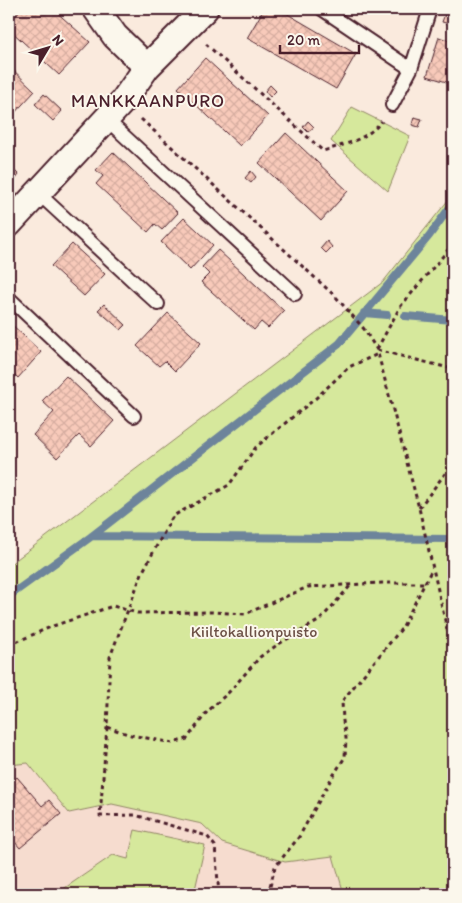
<svg xmlns="http://www.w3.org/2000/svg" width="462" height="903" viewBox="0 0 462 903" font-family="Itim,sans-serif">
  <defs>
    <pattern id="building-cross-hatch" width="8" height="8" patternUnits="userSpaceOnUse" patternTransform="scale(1.25)"><rect width="8" height="8" fill="#f8caba"/><path d="M0 0l8 8M0 8l8-8" fill="none" stroke="#d6ada0"/></pattern>
  </defs>
  <rect width="100%" height="100%" fill="#faeadd"/>
  <filter id="ink" filterUnits="userSpaceOnUse"><feTurbulence type="fractalNoise" baseFrequency=".02" numOctaves="2"/><feDisplacementMap in="SourceGraphic" scale="10" xChannelSelector="R" yChannelSelector="G"/><feConvolveMatrix kernelMatrix="1 2 1 2 8 2 1 2 1" color-interpolation-filters="sRGB"/></filter>
  <g filter="url(#ink)">
    <path fill="#f6dccf" d="M28,763L69,813L112,804L202,824L222,843L285,862L333,856L344,894H9V765Z"/>
    <path fill="#d6e89c" stroke="#908464" d="M352,107L410,136L388,191L331,141Z
      M453,194V894H344L333,856L285,862L222,843L202,824L112,804L69,813L28,763L9,765V565L383,282Z
      M135,830L205,845L194,894H56L113,855L128,859Z"/>
    <g fill="none" stroke-linecap="round" stroke-linejoin="round">
      <path stroke="#6d849b" stroke-width="8" d="M364,313L387,315
        M405,316L453,320
        M92,536L453,539
        M9,596L92,536L339,344L429,236L453,203"/>
    </g>
    <path fill="url(#building-cross-hatch)" stroke="#4a1f2b" d="M21,9H53L90,42L59,75L9,29V23Z
      M264,9H279L356,54L336,89L247,38Z
      M445,14L452,16L450,24L442,22Z
      M439,37L453,42V84L427,76Z
      M205,58L268,116L240,146L178,88Z
      M9,66L35,91L9,119Z
      M270,85L276,91L270,97L265,91Z
      M44,94L62,111L53,121L35,104Z
      M414,117L422,119L419,127L412,125Z
      M308,121L314,127L308,132L303,127Z
      M286,133L348,191L321,221L259,163Z
      M113,152L178,213L162,230L155,224L148,232L96,184L103,176L96,170Z
      M9,165L19,175L9,187Z
      M251,171L256,177L251,183L245,178Z
      M184,218L213,245L190,270L161,242Z
      M327,241L332,247L326,253L321,248Z
      M72,244L105,274L84,296L51,266Z
      M218,250L284,311L268,328L261,322L254,330L201,282L209,274L202,267Z
      M104,304L126,325L121,330L98,310Z
      M168,313L201,343L175,371L165,361L159,366L137,346Z
      M9,322L41,352L18,378L9,369Z
      M66,376L114,421L91,446L79,435L57,458L33,435L54,412L42,401Z
      M17,777L42,806L49,800L61,814L20,848L14,841L9,846V784Z"/>
    <g fill="none" stroke-linecap="round" stroke-linejoin="round">
      <defs>
        <path id="service" d="M322,9L411,69L430,9
          M392,105L411,69
          M106,119L295,294
          M38,193L158,304
          M9,298L134,416"/>
        <path id="minor" d="M96,9L115,36L147,67
          M9,224L123,101L147,67L205,9"/>
      </defs>
      <use href="#service" stroke="#4a1f2b" stroke-width="16"/>
      <use href="#minor" stroke="#4a1f2b" stroke-width="29"/>
      <path stroke="#4a1f2b" stroke-width="3" stroke-dasharray="4 4" stroke-linecap="butt" d="M206,44L323,151C346,144 366,140 382,121
        M141,119L335,296L364,329L377,350L419,508L453,655
        M377,349L400,307L453,244
        M377,350L453,369
        M419,508L453,463
        M9,645L53,626L113,606L137,613L211,612L245,614L308,587L382,583H425
        M107,727L131,735L173,743L187,739L207,712L229,692L260,657L277,645L320,620L351,585
        M219,894L215,846L207,836L135,815L100,816L107,727L110,657L142,573L173,516L229,485L256,447L316,398L349,367L378,354
        M268,894L275,867L299,837L331,779L345,757L346,738L343,721L342,701L402,628L432,569"/>
      <use href="#service" stroke="#fbf7ec" stroke-width="12"/>
      <use href="#minor" stroke="#fbf7ec" stroke-width="25"/>
    </g>
  </g>
  <g text-anchor="middle" dominant-baseline="central" stroke-width="4" stroke-linejoin="round" paint-order="stroke">
    <g font-size="16" fill="#6d5147" stroke="#fbf7ec">
      <text x="254" y="631">Kiiltokallionpuisto</text>
    </g>
    <g font-size="18" letter-spacing="1" fill="#4a1f2b" stroke="#fbf7ec">
      <text x="148" y="101">MANKKAANPURO</text>
    </g>
  </g>
  <rect width="462" height="903" fill="none" stroke="#fbf7ec" stroke-width="30"/>
  <rect x="15" y="15" width="432" height="873" fill="none" stroke="#4a1f2b" stroke-width="2" filter="url(#ink)"/>
  <g transform="translate(48 48) rotate(52)" stroke="#fbf7ec" stroke-width="4" paint-order="stroke">
  <path d="M0-4L9 19L0 12L-9 19Z" fill="#4a1f2b"/>
  <text y="-8" font-size="14" font-weight="bold" text-anchor="middle" fill="#4a1f2b">N</text>
  </g>
  <path d="M280 45v8h79v-8" fill="none" stroke="#4a1f2b" stroke-width="2.5"/>
  <text x="287" y="45" font-size="15" fill="#4a1f2b" stroke="#fbf7ec" stroke-width="4" paint-order="stroke">20 m</text>
</svg>
